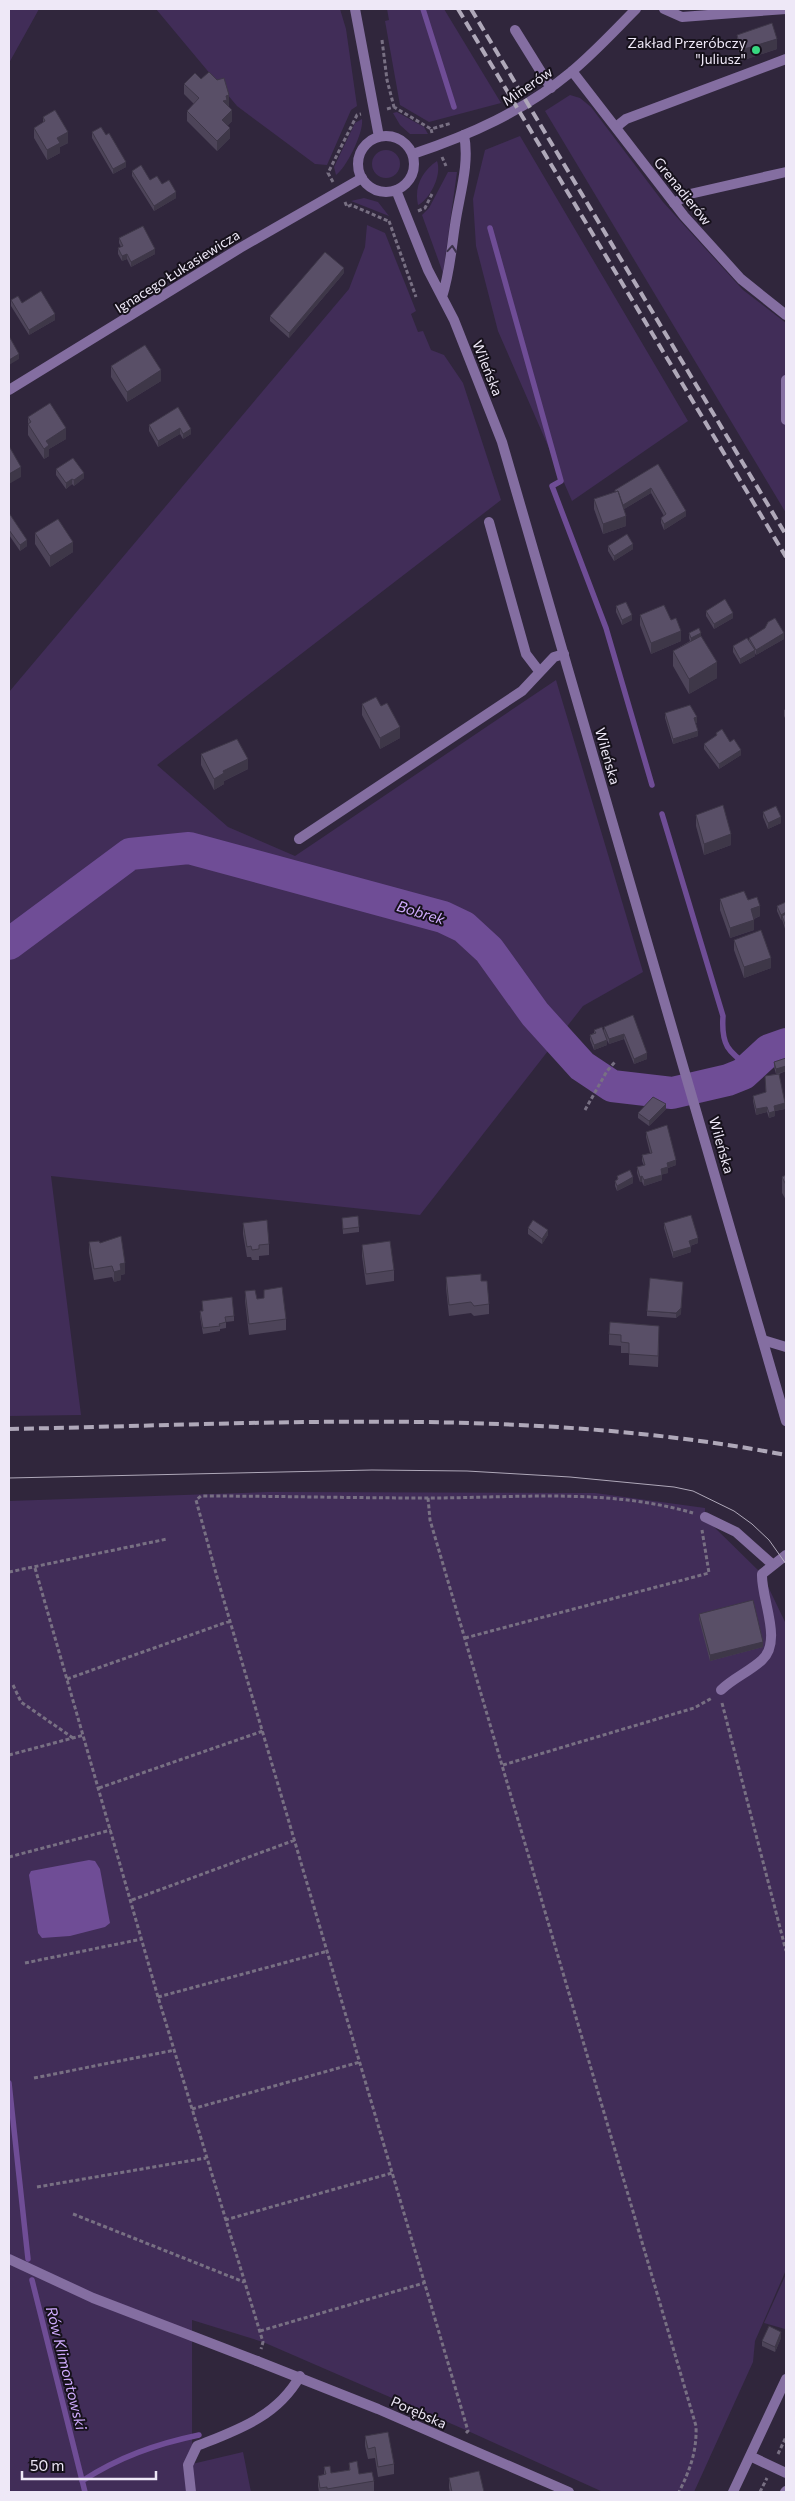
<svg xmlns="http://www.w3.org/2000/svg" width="795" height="2501" viewBox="0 0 795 2501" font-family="Commissioner,sans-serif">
  <rect width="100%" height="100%" fill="#30263c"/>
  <path fill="#412d58" d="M9,9H39L9,63Z
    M156,9H340L346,29L357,106L351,110L327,165L315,164L237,106Z
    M387,9H444L501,103L429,122L400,105L385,21L389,20Z
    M570,95L580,98L591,107L663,202L743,290L786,323V513L545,111Z
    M397,112L424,127L428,134H410L400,125L393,113Z
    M362,119C364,132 347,167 336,175L334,167L355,123Z
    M520,136L688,421L572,501L498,331L476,246L473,199L485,150Z
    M372 164a14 14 0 1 1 28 0a14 14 0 1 1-28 0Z
    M437,161C442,174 431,198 418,205C414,187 422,171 437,161Z
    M448,172H457L443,273L422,215L429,208Z
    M364,198L378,202L389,216L351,201Z
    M367,225L385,233L416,311L411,314L418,332L423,331L431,350L444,355L463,383L501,500L157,765L228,827L295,856L556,680L643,972L583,1006L420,1215L51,1176L81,1415L9,1416V692L349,289L365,247Z
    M268,1492L595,1493L705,1508V1522H709L762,1574L786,1624V2270L755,2341L753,2362L694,2492H603L468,2431L263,2342L192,2320V2464L243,2452L251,2492H9V1501Z
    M786,2274V2340L785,2329L764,2323Z"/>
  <path fill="#6f4d96" d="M89,1860L95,1861L100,1869L110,1923L105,1927L70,1936L42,1938L38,1933L29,1875L31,1871Z"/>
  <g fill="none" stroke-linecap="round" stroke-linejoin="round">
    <path stroke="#6f4d96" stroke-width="5.5" d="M423,9L454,107
      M490,228L561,481L552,486L606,628L652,785
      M662,814L723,1016C721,1045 728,1052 750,1067
      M9,2083L28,2259
      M32,2280L85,2492
      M82,2481C119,2457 156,2444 199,2435"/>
    <path stroke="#6f4d96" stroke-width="32" d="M9,944L130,854L189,848L443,917L464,927L489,950L535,1014L582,1066L612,1086L672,1093L728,1080L743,1074L769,1050L786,1044"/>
    <path stroke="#787083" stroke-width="3" stroke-dasharray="4 2.5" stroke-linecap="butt" d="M382,40L387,80L394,107
      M387,109L394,107L431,129
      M432,133L431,129L452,123
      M442,157L446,166
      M333,182L328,173L357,115L361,114
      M345,202L347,207L351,205L388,221
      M418,211L425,208L432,194
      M389,221L416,297
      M585,1110L607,1071L615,1062
      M428,1498L430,1520L696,2426C697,2451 690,2470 679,2492
      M35,1568L158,1997L263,2342L261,2349
      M9,1572L167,1539
      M465,1638L709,1573L702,1530
      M67,1679L230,1621
      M13,1685L21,1702L73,1738
      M722,1703L786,1951
      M9,1755L84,1735
      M503,1765L694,1708L712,1698
      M99,1788L263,1731
      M9,1857L111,1830
      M132,1900L295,1840
      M25,1963L142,1939
      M158,1997L328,1951
      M34,2078L175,2050
      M192,2109L360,2062
      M37,2187L206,2158
      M73,2214L244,2282
      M225,2220L392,2173
      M260,2331L424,2283
      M466,2433L468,2431L217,1577L196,1500L201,1496C277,1496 353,1498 428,1498C516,1498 608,1488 693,1513
      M778,2454L786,2437
      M760,2492L767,2478"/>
    <path stroke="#846ea1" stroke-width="10" d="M664,9L682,17L786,9
      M515,30L551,88
      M616,127L626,119L786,59
      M674,203L690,194L786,172
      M786,380V420
      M489,522L526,654L539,671
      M299,839L522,691L554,657L564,654
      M705,1517L736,1532L772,1564
      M721,1690C733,1678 749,1672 762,1660C783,1641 761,1599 762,1574L786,1555
      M9,2259L93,2298L257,2361
      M750,2456L786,2473
      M191,2492L188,2465L197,2446C237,2430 277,2417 300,2376
      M733,2492L786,2379
      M785,2492L786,2491"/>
    <path stroke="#846ea1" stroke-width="10" d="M572,71L684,216L741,279L786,315
      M413,154C470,135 524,111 571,72C594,53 615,30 636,9
      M9,390L240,248L362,178
      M763,1340L786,1347
      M257,2361L378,2409L569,2492"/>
    <path stroke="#846ea1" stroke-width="10" d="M355,9L379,137
      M358 164a28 28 0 1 1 56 0a28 28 0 1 1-56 0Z
      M396,190L428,270L454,320L502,442L786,1421
      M442,297C450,272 451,251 455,225C459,196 470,164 464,135"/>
    <path stroke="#afa8b9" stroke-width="1" d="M9,1478L372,1470L467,1471L570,1477L674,1487L693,1491L734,1511L752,1524L769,1540L786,1564"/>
    <path stroke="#afa8b9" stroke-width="4" stroke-dasharray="10 5" stroke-linecap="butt" d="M458,9L786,557
      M471,9L786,535
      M9,1429C268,1424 530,1406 786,1455"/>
  </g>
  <path fill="#4d4459" d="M737,35L777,49L741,61L737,45Z
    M184,84L229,106H228L232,121L228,125L230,138L217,151L187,121V111L194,104L184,94Z
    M43,117L68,143L60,147V153L47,160L34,138V128L43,123Z
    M92,132L106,135L126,167L113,174L92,138Z
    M132,171L150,180L162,184L176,198L154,211L132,176Z
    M119,238L155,254L131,267L127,259L122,261L118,254V248L121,247L119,243Z
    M344,273L289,338L270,321V316Z
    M11,300L55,320L29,335L11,306Z
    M111,366L161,381L127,402L111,377Z
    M178,407L191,434L183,439L180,434L158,447L149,431V425Z
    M28,417L66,439L49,449V456L44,459L28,435Z
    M658,464L686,516L664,530L661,523V518L664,516L651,493L624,509L626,526L603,534L594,509V499L615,492V490Z
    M56,469L84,478L74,486L72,484L66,489L56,475Z
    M9,513L27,546L20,551L9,535Z
    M35,533L73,552L50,567L35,544Z
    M608,546L633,549L614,561L608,551Z
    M616,606L632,620L622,625L616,612Z
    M706,611L733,618L714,629L706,616Z
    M640,615L671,620L681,641L651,654L640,625Z
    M689,633L701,636L717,678L689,694L673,666V651L690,641L689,638Z
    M749,638L784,639L756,655L755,653V656L740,664L733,652V646L749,641Z
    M362,704L381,706L400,738L380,749L362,715Z
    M786,709V720L784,716V710Z
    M665,713L697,723H695L698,736L673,744L665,718Z
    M716,733L730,742L741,755L719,769L704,749V744L716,736Z
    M201,754L248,769L224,781V784L214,790L201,765Z
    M763,812L781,823L768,829L763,817Z
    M696,815L731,845L704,855L696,826Z
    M720,899L748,900L760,916L754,919V930L730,938L720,910Z
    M786,902V932L782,919L781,920L777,911V906Z
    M734,940L771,968L744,978L734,950Z
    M633,1015L647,1059L634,1064L624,1039L609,1044L607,1040V1045L594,1050L590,1040V1035L594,1033V1030L604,1031V1027Z
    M774,1062L786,1071L779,1074L785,1109L775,1111V1116L769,1118L767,1112L756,1115L753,1101V1096L766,1093L765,1076L776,1074L774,1067Z
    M666,1109L649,1126L638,1118V1113Z
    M646,1132L676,1165L668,1168V1173L662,1174V1180L644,1186L642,1182H640L637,1173V1167L644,1166L642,1161V1155L650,1153L646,1137Z
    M786,1175V1200L782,1193V1177Z
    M617,1176L633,1183L617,1191L615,1186V1181L617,1180Z
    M342,1218L359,1227V1232L343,1234Z
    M243,1223L269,1244V1255L259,1256V1260H252L251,1257H247L243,1234Z
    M664,1223L698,1243L690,1246L691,1252L673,1258L664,1228Z
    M528,1228L548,1235L542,1244L528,1234Z
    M89,1242L100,1243L125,1274L121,1275V1280L114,1282L112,1277L94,1280L89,1253Z
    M362,1245L394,1270V1281L366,1285L362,1256Z
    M446,1277L481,1281L489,1304V1314L474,1316L471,1313L449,1316L446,1288Z
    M264,1290L286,1319V1330L249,1335L245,1301V1291L257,1299L264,1298Z
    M202,1301L234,1316V1321L226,1322V1328L220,1329V1331L203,1334L200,1316V1311H203Z
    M647,1311L681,1314L676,1318L647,1316Z
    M609,1334L659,1336L658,1367L629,1365V1353H621V1346L609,1345Z
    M699,1614L763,1647L710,1661L699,1619Z
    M781,2338L775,2352L762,2346V2341Z
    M365,2436L394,2464V2474L378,2477L375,2458L368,2459L365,2446Z
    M349,2463L359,2474L374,2481V2491L367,2492H319L318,2486V2476L324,2475V2467L331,2473L349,2470Z
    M449,2478L484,2492H450L449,2488Z"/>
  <path fill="#3e3748" d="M777,39V49L741,61V50Z
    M229,95V106H227L223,101L226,96Z
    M232,110V121L222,131V120Z
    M230,128V138L217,151V141Z
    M68,132V143L60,147V153L47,160V150L57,138Z
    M126,162V167L113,174V169Z
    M176,192V198L154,211V206Z
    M155,249V254L131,267V262Z
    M127,254V259L122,261V256Z
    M344,268V273L289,338V333Z
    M55,314V320L29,335V330Z
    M19,354V359L9,365V360Z
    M161,370V381L127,402V392Z
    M66,428V439L49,449V456L44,459V449L46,441Z
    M180,428V434L158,447V441Z
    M191,429V434L183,439V434Z
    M21,467V477L9,484V474Z
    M84,473V478L74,486V480Z
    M72,479V484L66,489V483Z
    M651,488V493L621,511V506Z
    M686,511V516L664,530V524Z
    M626,516V526L603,534V524Z
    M27,540V546L20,551V545Z
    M73,542V552L50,567V556Z
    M633,544V549L614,561V556Z
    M733,613V618L714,629V624Z
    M632,615V620L622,625V620Z
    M681,631V641L651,654V643Z
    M701,633V638L691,644V638Z
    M784,633V639L756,655V650Z
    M755,650V656L740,664V659Z
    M717,662V678L689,694V679Z
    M697,717V723H694V718Z
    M400,727V738L380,749V738Z
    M698,731V736L673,744V739Z
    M741,750V755L719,769V764Z
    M248,759V769L224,781V784L214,790V779L223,771Z
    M781,817V823L768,829V823Z
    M731,834V845L704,855V844Z
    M760,906V916L751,920V909Z
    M786,912V918L782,916V919L781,920V915Z
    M754,920V930L730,938V928Z
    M771,958V968L744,978V967Z
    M624,1034V1039L609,1044V1039Z
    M607,1040V1045L594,1050V1045Z
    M647,1053V1059L634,1064V1059Z
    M786,1066V1071L776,1074V1069Z
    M785,1103V1109L774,1111V1106Z
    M666,1104V1109L649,1126V1121Z
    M767,1107V1112L756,1115V1109Z
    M775,1111V1116L769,1118V1113Z
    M676,1160V1165L668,1168V1173L661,1175V1169L667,1163Z
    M662,1175V1180L644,1186V1180Z
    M642,1176V1182H640V1177Z
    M633,1177V1183L617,1191V1186Z
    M548,1230V1235L542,1244V1239Z
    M698,1238V1243L689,1246V1241Z
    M691,1247V1252L673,1258V1252Z
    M125,1263V1274L121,1275V1280L114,1282V1272L120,1264Z
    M683,1282L681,1314L676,1318V1313Z
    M659,1326V1336L658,1367V1356Z
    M763,1642V1647L710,1661V1655Z
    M781,2332V2338L775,2352V2347Z"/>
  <path fill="#594f67" stroke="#3e3748" d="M772,23L777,39L741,50L737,35Z
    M209,72L217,80L224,78L229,95L226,96L227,100L223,101L232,110L222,120L230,128L217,141L187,111L199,98L184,84L195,73L201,79Z
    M55,110L68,132L57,138L60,143L47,150L34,128L45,121L43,117Z
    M101,127L106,135L109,133L126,162L113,169L92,132Z
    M141,165L150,180L157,176L162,184L169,180L176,192L154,206L132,171Z
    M143,226L155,249L131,262L127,254L122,256L118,248L123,246L119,238Z
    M325,252L344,268L289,333L270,316Z
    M41,291L55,314L29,330L11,300L18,296L22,303Z
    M9,336L19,354L9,360Z
    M145,345L161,370L127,392L111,366Z
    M50,403L66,428L46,441L49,445L44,449L28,424L31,422L28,417Z
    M178,407L191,429L183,434L180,428L158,441L149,425Z
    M9,446L21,467L9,474Z
    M73,458L84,473L74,480L72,479L66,483L56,469Z
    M658,464L686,511L664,524L661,518L666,514L651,488L623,505L618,491L615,492V490Z
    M618,491L626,516L603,524L594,499Z
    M9,513L27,540L20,545L9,530Z
    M58,519L73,542L50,556L35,533Z
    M627,534L633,544L614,556L608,546Z
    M725,599L733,613L714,624L706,611Z
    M626,602L632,615L622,620L616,606Z
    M664,605L671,620L676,618L681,631L651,643L640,615Z
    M775,618L784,633L756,650L749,638L765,628L768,622Z
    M699,628L701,633L691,638L689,633Z
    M701,636L717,662L689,679L673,651Z
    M747,638L755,650L740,659L733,646Z
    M376,697L381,706L387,703L400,727L380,738L362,704Z
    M690,705L697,717L694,718L698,731L673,739L665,713Z
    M722,729L730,742L734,739L741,750L719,764L704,744L717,735L716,733Z
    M237,739L248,759L223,771L224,773L214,779L201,754Z
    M723,805L731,834L704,844L696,815Z
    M776,806L781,817L768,823L763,812Z
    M744,891L748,900L757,897L760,906L751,909L754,920L730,928L720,899Z
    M786,902V912L781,915L777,906Z
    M786,914V927L782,916Z
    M761,930L771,958L744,967L734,940Z
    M633,1015L647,1053L634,1059L624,1034L609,1039L604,1027Z
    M602,1027L607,1040L594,1045L590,1035L596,1033L594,1030Z
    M786,1058V1066L776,1069L774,1062Z
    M779,1074L785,1103L774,1106L775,1111L769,1113L767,1107L756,1109L753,1096L766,1092L765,1076Z
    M653,1097L666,1104L649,1121L638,1113Z
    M667,1125L676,1160L667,1163L668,1167L661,1169L662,1175L644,1180L642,1176L640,1177L637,1167L645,1165L642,1155L652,1153L646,1132Z
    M630,1170L633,1177L617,1186L615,1181L618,1179L617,1176Z
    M786,1175V1185L782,1177Z
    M691,1215L698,1238L689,1241L691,1247L673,1252L664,1223Z
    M358,1216L359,1227L343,1229L342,1218Z
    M267,1220L269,1244L259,1245V1249L252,1250L251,1246L247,1247L243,1223Z
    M533,1220L548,1230L542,1239L528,1228Z
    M121,1236L125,1263L120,1264L121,1270L114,1272L112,1266L94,1269L89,1242L99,1241L100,1243Z
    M390,1241L394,1270L366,1274L362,1245Z
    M481,1274V1281H487L489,1304L474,1306L471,1302L449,1305L446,1277Z
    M650,1278L683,1282L681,1308L676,1313L647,1311Z
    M282,1287L286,1319L249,1324L245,1291L255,1290L257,1299L264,1298V1290Z
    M232,1297L234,1316L225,1317L226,1322L219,1324L220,1326L203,1328L200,1311H203L202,1301Z
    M610,1322L659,1326L658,1356L629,1354V1343L621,1342V1335L609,1334Z
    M753,1600L763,1642L710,1655L699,1614Z
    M769,2326L781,2332L775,2347L762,2341Z
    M388,2432L394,2464L378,2467L375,2447L368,2449L365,2436Z
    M357,2461L359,2474L372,2472L374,2481L327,2489V2487L320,2488L318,2476L326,2474L324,2467L330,2466L331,2473L350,2470L349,2463Z
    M479,2471L484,2492H452L449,2478Z"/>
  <defs><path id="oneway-chevron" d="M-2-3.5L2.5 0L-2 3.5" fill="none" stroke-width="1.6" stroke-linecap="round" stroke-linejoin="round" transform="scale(1.25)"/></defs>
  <use stroke="#3c324a" href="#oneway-chevron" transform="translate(452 249) rotate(-85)"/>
  <circle fill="#37d880" stroke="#16111b" stroke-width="2" cx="756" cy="50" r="5"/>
  <g text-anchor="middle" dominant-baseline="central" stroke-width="4" stroke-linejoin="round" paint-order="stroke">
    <g font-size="14" fill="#eee8f7" stroke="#16111b" text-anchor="end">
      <text x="746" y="42">Zakład Przeróbczy<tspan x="746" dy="16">"Juliusz"</tspan></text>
    </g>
    <g font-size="14" fill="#eee8f7" stroke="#16111b">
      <text transform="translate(527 86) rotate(-34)">Minerów</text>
      <text transform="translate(683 191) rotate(51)">Grenadierów</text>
      <text transform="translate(177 271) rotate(-32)">Ignacego Łukasiewicza</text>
      <text transform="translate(488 368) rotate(68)">Wileńska</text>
      <text transform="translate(608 756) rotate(74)">Wileńska</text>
      <text transform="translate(722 1145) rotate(74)">Wileńska</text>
      <text transform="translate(419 2412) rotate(24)">Porębska</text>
    </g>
    <g font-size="15" font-style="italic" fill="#ceaafc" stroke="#16111b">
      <text transform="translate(421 912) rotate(17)">Bobrek</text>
      <text transform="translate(67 2368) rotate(76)">Rów Klimontowski</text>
    </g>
  </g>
  <rect width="795" height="2501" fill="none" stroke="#eee8f7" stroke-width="20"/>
  <path d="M22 2471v8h134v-8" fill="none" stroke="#eee8f7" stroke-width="2.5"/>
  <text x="30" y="2471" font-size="15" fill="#eee8f7" stroke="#16111b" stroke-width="4" paint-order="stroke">50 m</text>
</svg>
